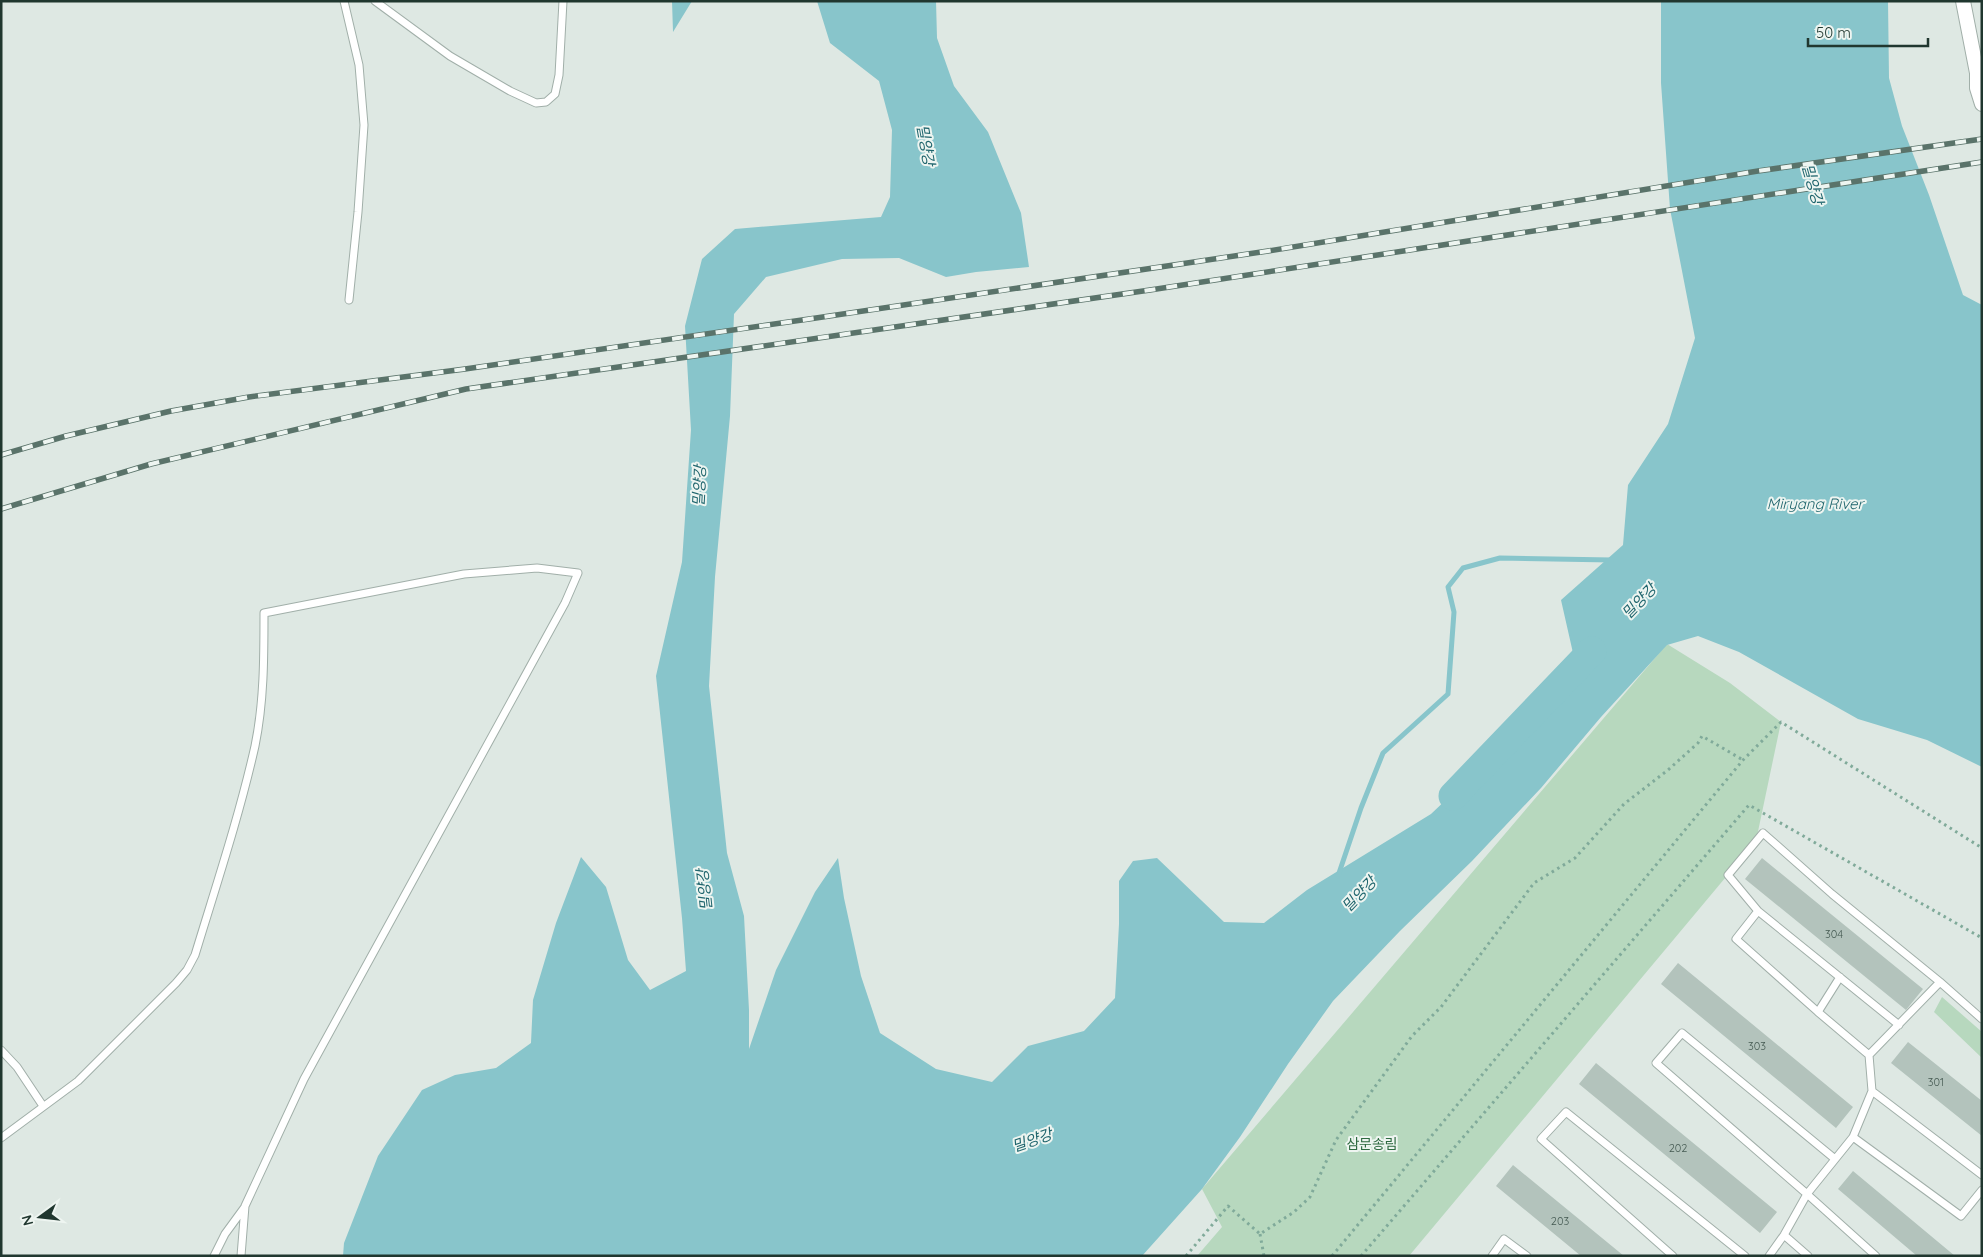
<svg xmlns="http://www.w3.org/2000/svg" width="1983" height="1257" viewBox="0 0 1983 1257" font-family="Quicksand,'Noto Sans KR',sans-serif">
  <rect width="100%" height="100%" fill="#dee8e3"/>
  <path fill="#b7d8be" d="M1667,644L1730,683L1781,722L1756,841L1409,1256H1197L1222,1227L1202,1189Z
    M1942,997L1982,1032V1058L1934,1012Z"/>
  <path fill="#88c5cb" d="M672,1H692L673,32Z
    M817,1H936L937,38L954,86L988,132L1021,213L1029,267L976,272L946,277L899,258L842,259L766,277L734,314L730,416L715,577L709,686L727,853L744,916L749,1010V1049L776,970L815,892L838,858L844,898L861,976L880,1033L936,1069L992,1082L1028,1046L1084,1031L1115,998L1119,924V881L1133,861L1157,858L1224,922L1264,923L1307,890L1431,814L1528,722L1562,686L1573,653L1561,600L1623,545L1628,485L1668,424L1695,338L1670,209L1661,83V1H1888L1889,78L1902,126L1929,195L1963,295L1982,305V767L1927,740L1858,719L1739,652L1698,636L1667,645L1601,717L1541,788L1472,861L1400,931L1333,1001L1288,1064L1240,1137L1202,1189L1142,1256H343L344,1243L378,1156L422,1090L455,1075L496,1068L531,1043L533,1000L556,923L581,857L606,887L628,960L650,990L686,971L682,918L656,676L682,562L691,430L685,326L702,259L735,229L881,217L890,197L892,130L879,81L830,43Z"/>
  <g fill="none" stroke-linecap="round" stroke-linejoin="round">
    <path stroke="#88c5cb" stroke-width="5" d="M1338,876L1361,808L1383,753L1448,694L1454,612L1448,587L1463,568L1500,558L1612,560"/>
    <path stroke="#88c5cb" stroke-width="29" d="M1453,796L1592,651"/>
  </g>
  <path fill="#b3c3bc" d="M1762,858L1923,989L1906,1010L1745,879Z
    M1678,963L1853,1107L1836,1128L1661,984Z
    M1908,1042L1982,1101V1136L1891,1063Z
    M1596,1063L1777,1212L1760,1233L1579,1084Z
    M1513,1165L1624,1256H1581L1496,1186Z
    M1853,1171L1955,1256H1917L1838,1189Z"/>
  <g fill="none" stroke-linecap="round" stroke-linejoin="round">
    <defs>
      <path id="service" d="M344,1L359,65L364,125L358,212L349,300
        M375,1L450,56L510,91L536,103L546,102L555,94L559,75L563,1
        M1758,911L1899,1025
        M1840,977L1818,1012L1869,1055
        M1818,1012L1736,939L1758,911L1728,875L1763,833L1832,894L1940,982
        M1982,1019L1940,982L1869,1055L1872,1091L1853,1137L1961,1216L1982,1190
        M1,1050L17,1067L43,1106
        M1872,1091L1982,1175
        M1853,1137L1807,1194L1876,1256
        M1,1138L78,1081L176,983L187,970L195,955C216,886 239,817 255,746C264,702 264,658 264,613L464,574L537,568L578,573L565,603L304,1079L245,1206L241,1256
        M1784,1235L1808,1256
        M214,1256L225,1234L244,1208
        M1492,1256L1504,1239L1527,1256
        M1673,1256L1541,1139L1566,1112L1745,1256
        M1769,1256L1784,1235L1807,1194L1656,1063L1682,1033L1835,1159"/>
      <path id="minor" d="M1963,1L1977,73V88L1982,104"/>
    </defs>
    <use href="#service" stroke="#a1afa9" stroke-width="9"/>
    <use href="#minor" stroke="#a1afa9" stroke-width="16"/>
    <path stroke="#80aa9a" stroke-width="3" stroke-dasharray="2.5 4" stroke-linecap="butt" d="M1260,1234L1264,1256
      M1186,1256L1228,1206L1260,1234L1294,1212L1310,1197L1336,1140L1412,1036L1441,1007L1534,883L1575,858L1624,804L1668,770L1698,743L1702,736L1743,760
      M1332,1256L1743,760L1781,722L1982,848
      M1361,1256L1749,805L1982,938"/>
    <use href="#service" stroke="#fff" stroke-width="7"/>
    <use href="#minor" stroke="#fff" stroke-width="14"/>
    <defs>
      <path id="rail" d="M1,455L66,436L171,411L249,397L465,369L816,318L1268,251L1758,171L1982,139
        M1,509L151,464L466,389L1150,290L1982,162"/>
    </defs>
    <use href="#rail" stroke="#5a736a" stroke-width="5.5"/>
    <use href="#rail" stroke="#eef5f1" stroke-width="4" stroke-dasharray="11" stroke-linecap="butt"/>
  </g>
  <g text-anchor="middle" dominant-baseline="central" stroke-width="4" stroke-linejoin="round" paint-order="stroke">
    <g font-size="11" fill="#455a52">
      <text x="1834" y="934">304</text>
      <text x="1757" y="1046">303</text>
      <text x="1936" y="1082">301</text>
      <text x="1678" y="1148">202</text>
      <text x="1560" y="1221">203</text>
    </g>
    <g font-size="14" fill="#2e6a41" stroke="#eef5f1">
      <text x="1372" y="1144">삼문송림</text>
    </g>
    <g font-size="15" font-style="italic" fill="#1f656d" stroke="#eef5f1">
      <text transform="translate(926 145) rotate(80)">밀양강</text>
      <text transform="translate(1813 184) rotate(74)">밀양강</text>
      <text transform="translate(699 486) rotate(-87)">밀양강</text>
      <text x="1815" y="503">Miryang River</text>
      <text transform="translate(1639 601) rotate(-46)">밀양강</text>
      <text transform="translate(704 890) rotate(-96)">밀양강</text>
      <text transform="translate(1359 894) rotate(-46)">밀양강</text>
      <text transform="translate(1032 1140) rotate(-19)">밀양강</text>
    </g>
  </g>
  <rect width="1983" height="1257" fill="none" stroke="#20372f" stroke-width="5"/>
  <g transform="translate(40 1217) rotate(255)" stroke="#eef5f1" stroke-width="4" paint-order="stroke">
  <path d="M0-4L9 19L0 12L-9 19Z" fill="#20372f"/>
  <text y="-8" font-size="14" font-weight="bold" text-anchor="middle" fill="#20372f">N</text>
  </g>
  <path d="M1808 38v8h120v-8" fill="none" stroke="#20372f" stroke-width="2.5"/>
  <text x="1816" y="38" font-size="15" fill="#20372f" stroke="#eef5f1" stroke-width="4" paint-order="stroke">50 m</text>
</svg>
